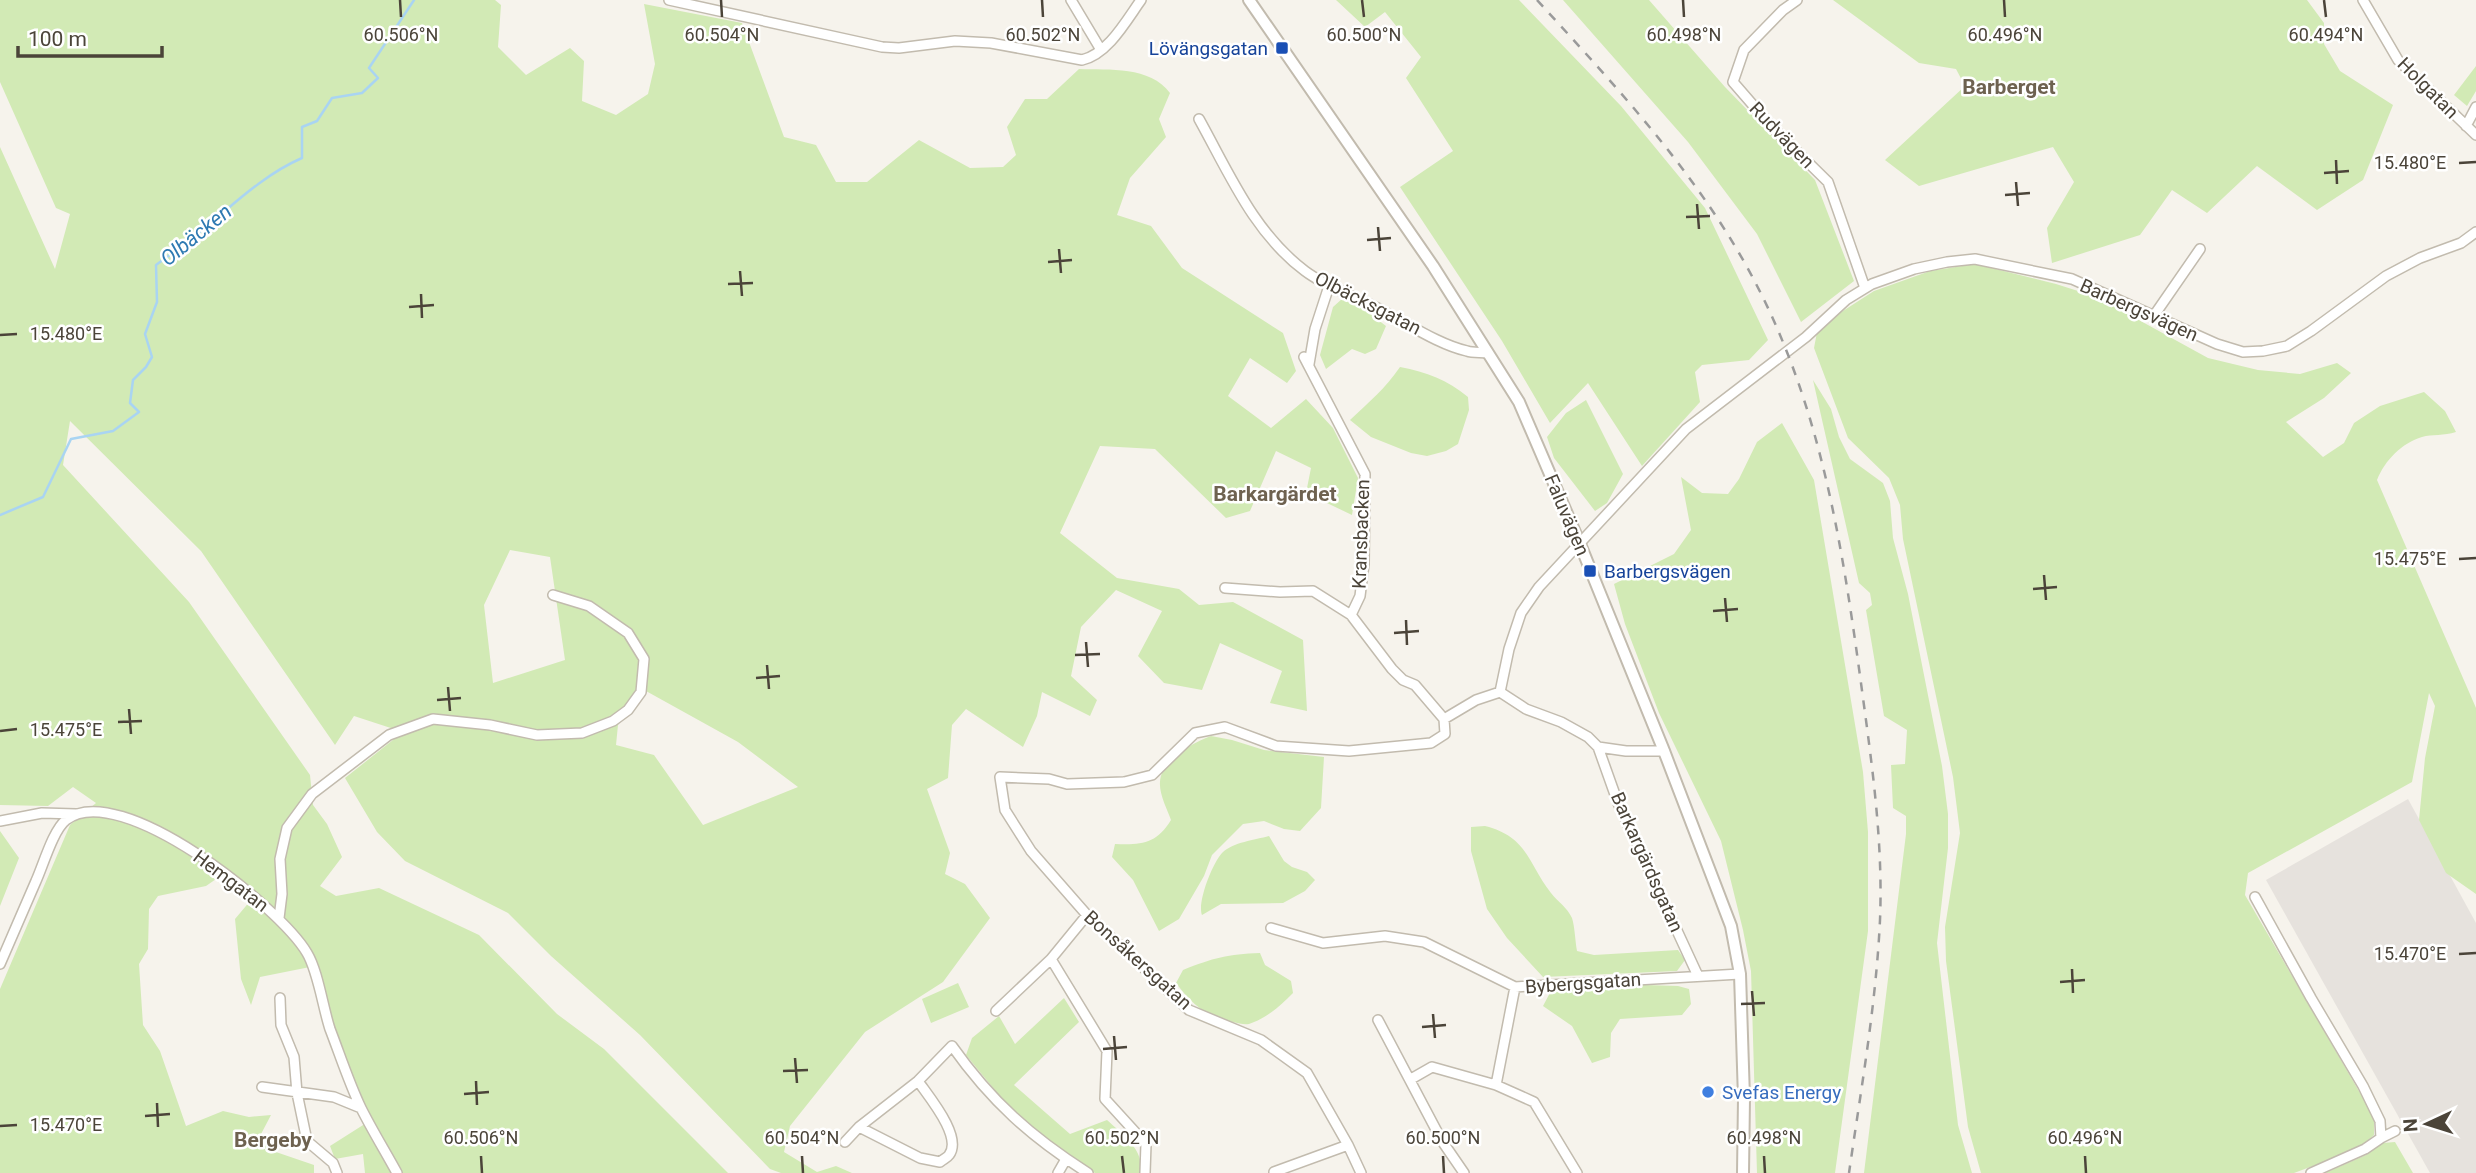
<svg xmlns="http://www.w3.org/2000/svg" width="2476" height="1173" viewBox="0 0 2476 1173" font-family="Roboto,sans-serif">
  <rect width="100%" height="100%" fill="#f6f3ec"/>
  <path fill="#e6e2dd" d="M2408,799L2476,923V1173H2430L2266,880Z"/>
  <path fill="#d2eab5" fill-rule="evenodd" d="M0,0H495L501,5L498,47L526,75L570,48L584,61L582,101L616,115L648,94L655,64L644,4L742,23L784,137L816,145L836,182H867L919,140L970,168L1003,167L1016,155L1007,127L1025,99H1047L1079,69C1109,70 1150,66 1170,93L1159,119L1166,137L1130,178L1117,215L1151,226L1182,268L1283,333L1296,371L1287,383L1250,358L1228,396L1271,428L1306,399L1333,428L1358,478L1352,515L1306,493L1311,468L1276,451L1250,511L1226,518L1155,449L1100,446L1060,533L1117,578L1179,589L1199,605L1233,602L1303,640L1307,711L1270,703L1282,671L1220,643L1202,690L1164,683L1138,656L1162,611L1116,590L1081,627L1071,676L1097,700L1090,716L1042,692L1037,716L1023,747L966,709L952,725L948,778L927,789L950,853L945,874L965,884L990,918L943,982L865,1032L790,1126L784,1152L817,1172L836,1166L852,1173H781L770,1169L640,1035L551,956L508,913L405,861L377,832L345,778L403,732L354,716L335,745L201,551L70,421L63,465L189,602L310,775L313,805L327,824L342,857L320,886L336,896L379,888L479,935L557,1014L604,1049L728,1173H365L363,1154L335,1159L330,1146L371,1120L333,1026L315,966L260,977L251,1005L241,979L235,919L256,894L229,870L206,886L158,896L149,909L148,949L139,964L143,1025L160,1051L186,1126L223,1111L249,1117L271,1115L260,1136L273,1151L314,1165V1173H0V989L70,825L96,803L73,787L48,806L0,805V147L55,269L70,214L56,208L0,82ZM510,550L550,557L565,660L493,683L484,605ZM646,691L738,742L798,787L703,825L654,755L616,745L618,725Z
    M1336,0H1519L1621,106L1705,208L1768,340L1749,360L1702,365L1695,372L1700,402L1642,466L1588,383L1550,423L1502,341L1400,187L1453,151L1406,78L1421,57L1385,12L1365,27Z
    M1563,0H1649L1725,87L1815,180L1854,281L1801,322L1757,234L1688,142Z
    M1833,0H2307L2324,23V44L2340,71L2393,105L2363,180L2317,210L2257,166L2207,213L2172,190L2140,235L2052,263L2047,228L2074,182L2053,147L1919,186L1885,160L1965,86L1956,69L1919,63Z
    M2476,66V91L2467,106L2454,95Z
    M1975,264L2056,284L2097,297L2208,358L2258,370L2300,374L2337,363L2351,373L2324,398L2286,422L2323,457L2344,443L2354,423L2380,406L2424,392L2445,411L2456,432C2444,436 2432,434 2422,437C2402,443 2385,460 2377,480L2476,708V894L2446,873L2419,820L2425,758L2435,706L2429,693L2412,782L2248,873L2245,895L2374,1117V1135L2358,1149L2294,1173H1981L1968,1127L1946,961L1945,927L1960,833L1953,777L1903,539L1900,505L1889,478L1848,438L1814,348L1818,327L1874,291L1930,271Z
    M1343,298L1361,307L1386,326L1376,349L1365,354L1352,349L1326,369L1320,355L1333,307Z
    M1400,367C1427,372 1447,380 1468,397L1469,410L1458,444L1446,451L1427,456L1411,453L1371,437L1350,420C1369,402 1385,389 1400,367Z
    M1813,380L1831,409L1839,437L1850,459L1883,483L1890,501L1893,538L1908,594L1942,766L1948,814V848L1937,943L1958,1125L1972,1173H1864L1906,834V816L1893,808L1891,765L1905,764L1907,730L1884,716L1866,610L1872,605L1870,593L1859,583Z
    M1586,400L1623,474L1607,503L1595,511L1554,458L1547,437L1566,413Z
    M1782,423L1814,480L1863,772L1868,832V931L1835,1173H1757L1751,971L1743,930L1721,841L1659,713L1625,624L1614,584L1674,554L1691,530L1681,477L1702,493L1728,494L1739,479L1757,442Z
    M1211,736L1232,740L1264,750L1324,757L1321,808L1300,831L1284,829L1264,821L1243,824L1212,855L1204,876L1179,919L1159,931L1133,880L1112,857L1115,844C1142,845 1156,844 1171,820C1167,809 1159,794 1160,782C1161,759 1193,743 1211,736Z
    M1485,826C1528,837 1527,862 1551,893C1558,902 1567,907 1572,918C1575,928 1575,940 1577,951L1594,955L1678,950L1685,960L1677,971L1543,977L1507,938L1487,909L1471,851V827Z
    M0,831L19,858L0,906Z
    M1269,836L1284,861L1292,867L1307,872L1315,880L1305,891L1283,903L1221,904L1202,915C1197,903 1212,864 1222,853C1233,842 1255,840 1269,836Z
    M1260,953L1265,965L1291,981L1293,993C1280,1006 1267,1018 1249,1024C1244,1025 1238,1023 1233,1022C1207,1018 1191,1003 1176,983L1183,970C1213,958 1228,954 1260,953Z
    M958,983L969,1007L931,1023L922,999Z
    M1646,985L1678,986L1689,989L1691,1004L1682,1015L1620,1019L1611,1033L1610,1057L1592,1063L1572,1026L1543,1006L1552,989Z
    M1064,998L1079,1022L1014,1085L1070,1134L1107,1120C1123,1135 1144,1149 1141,1173H1095L1067,1155L1016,1116L966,1055L972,1038L999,1016L1015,1044Z
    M2395,1142L2413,1173H2325L2366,1155L2383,1143Z"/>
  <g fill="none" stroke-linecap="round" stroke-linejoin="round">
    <path stroke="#a9d4f2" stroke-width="2.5" d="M0,515L43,497L71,439L113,431L139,412L130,403L133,380L146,367L152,357L145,334L157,302L156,265C171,254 186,244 200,232C233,205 263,175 302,158V127L317,121L332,98L362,93L378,78L369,68L414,0"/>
    <defs>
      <path id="minor" d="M669,0L882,47L899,48L955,41L991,43L1082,60C1108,54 1126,21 1141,0
        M1071,0L1101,50
        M1797,0L1783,10L1744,50L1733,82L1772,127L1828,182L1865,288
        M2363,0L2398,60L2476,135
        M1199,119C1229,173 1254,233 1305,271C1329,289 1359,297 1385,312C1410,325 1440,345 1467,351C1473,353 1481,352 1488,353
        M2466,126L2476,107
        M2153,317L2200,249
        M1304,357L1365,474L1364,564L1360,596L1351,615L1392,669L1403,680L1415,685L1444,719
        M1309,364L1315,329L1329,286
        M1225,588L1280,592L1313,591L1351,615
        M1500,692L1526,709L1561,722L1588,737L1598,747L1626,751H1664
        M1598,747L1618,803L1698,976
        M0,821L42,813L76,814
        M2255,897L2311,998L2363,1086L2380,1121L2381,1138L2365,1149L2311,1173
        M1087,915L1051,959L1107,1051L1105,1099L1146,1144L1145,1173
        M279,918L282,894L280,859L287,828L312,794L389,735L433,719L490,725L537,735L582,733L613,721L628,710L641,692L644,659L628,633L589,606L553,595
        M1271,928L1323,943L1385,936L1424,942L1515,987L1740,974
        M0,964C12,936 24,909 36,881C43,866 53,830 66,820C119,778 280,907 307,953C318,971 323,1008 330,1029C340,1055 349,1083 361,1108C372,1130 385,1151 397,1173
        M280,998L281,1025L294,1057L297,1093L307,1141L333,1163L337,1173
        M996,1011L1051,959
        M1378,1020L1442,1141L1464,1173
        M1411,1079L1432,1067L1496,1085L1534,1102L1577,1173
        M1496,1085L1515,987
        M262,1087L334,1097L361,1108
        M859,1127L920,1158L940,1162C943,1159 947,1158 949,1155C963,1137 929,1097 918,1081
        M2381,1138L2395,1131
        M845,1142L859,1127L918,1081L952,1046C991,1101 1031,1137 1088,1173
        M1274,1172L1348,1145
        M1058,1173L1066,1159
        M1361,1173L1348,1145L1307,1073L1261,1040L1189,1010L1087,915L1031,851L1005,810L1000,777L1049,779L1067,784L1124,782L1152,775L1195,733L1225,727L1276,746L1349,751L1431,743L1445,734L1444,719L1476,700L1500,692L1509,649L1521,613L1539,587L1686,429L1806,337L1846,300L1872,284L1914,269L1947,262L1975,259L2072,279L2217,344L2243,352L2263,351L2287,346L2311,331L2386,276L2420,258L2461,243L2476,232"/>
      <path id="tertiary" d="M1249,0L1433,266L1519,402L1580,544L1664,751L1731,926L1740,974L1744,1098L1743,1173"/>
    </defs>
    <use href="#minor" stroke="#c2bbae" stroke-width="12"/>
    <use href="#tertiary" stroke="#c2bbae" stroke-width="14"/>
    <use href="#minor" stroke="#fff" stroke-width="9"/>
    <use href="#tertiary" stroke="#fff" stroke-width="10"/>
    <path stroke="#9a9a9a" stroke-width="2.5" stroke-dasharray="9 9" stroke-linecap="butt" d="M1537,0C1610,80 1684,159 1739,253C1820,391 1842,542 1863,698C1873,772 1883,845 1880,920C1876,1005 1861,1089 1849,1173"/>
  </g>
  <path fill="none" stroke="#4b4439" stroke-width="2.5" d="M400,0L401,17M721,0L722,17M1042,0L1043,17M1362,0L1364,17M1683,0L1684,17M2004,0L2005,17M2324,0L2326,17M2336,160L2337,184M2459,163L2476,162M2324,173L2349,171M2016,182L2018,206M2005,195L2030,193M1697,204L1699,229M1686,217L1710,216M1378,227L1380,251M1367,240L1391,238M1059,249L1061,273M1048,262L1072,260M740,271L742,296M728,284L753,283M421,294L422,318M409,307L434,305M0,335L17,334M2459,559L2476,558M2044,575L2046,600M2033,589L2057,587M1725,598L1727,622M1713,611L1738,609M1406,620L1407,645M1394,633L1419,631M1086,642L1088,667M1075,655L1100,654M767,665L769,689M756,678L780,676M448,687L450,711M437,700L461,698M129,709L131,734M118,722L142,721M0,731L17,729M2459,954L2476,953M2072,969L2073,993M2060,982L2085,980M1752,991L1754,1016M1741,1004L1765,1003M1433,1014L1435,1038M1422,1027L1446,1025M1114,1036L1116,1060M1103,1049L1127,1047M795,1058L797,1083M783,1071L808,1070M476,1081L477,1105M464,1094L489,1092M157,1103L158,1127M145,1116L170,1114M0,1126L17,1125M481,1156L482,1173M802,1156L803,1173M1122,1156L1124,1173M1443,1156L1444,1173M1764,1156L1765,1173M2085,1156L2086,1173"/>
  <g fill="#1a4fb4" stroke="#fff" stroke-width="2.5">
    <rect x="1275" y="41" width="14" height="14" rx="3.5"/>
    <rect x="1583" y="564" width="14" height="14" rx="3.5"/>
  </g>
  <circle fill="#3f7fe0" stroke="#fff" stroke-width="2.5" cx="1708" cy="1092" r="7"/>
  <g text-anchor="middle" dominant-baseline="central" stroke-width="5" stroke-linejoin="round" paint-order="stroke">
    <g font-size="19" fill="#164399" stroke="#fff" text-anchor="end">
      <text x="1268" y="48">Lövängsgatan</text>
      <text x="1604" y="571" text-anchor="start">Barbergsvägen</text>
    </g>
    <g font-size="19" fill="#4b4439" stroke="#fff">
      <text transform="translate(2428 88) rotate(45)">Holgatan</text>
      <text transform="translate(1782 135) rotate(46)">Rudvägen</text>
      <text transform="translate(1368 303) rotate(27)">Olbäcksgatan</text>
      <text transform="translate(2139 310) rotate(24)">Barbergsvägen</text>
      <text transform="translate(1567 515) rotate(67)">Faluvägen</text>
      <text transform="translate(1361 534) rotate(-88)">Kransbacken</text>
      <text transform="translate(1647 862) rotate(66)">Barkargärdsgatan</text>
      <text transform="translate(231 881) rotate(37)">Hemgatan</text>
      <text transform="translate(1138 960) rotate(42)">Bonsåkersgatan</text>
      <text transform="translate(1583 983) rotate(-4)">Bybergsgatan</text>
    </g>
    <g font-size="19" fill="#366cbe" stroke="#fff" text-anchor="start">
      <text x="1722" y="1092">Svefas Energy</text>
    </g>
    <g font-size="21" font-weight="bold" fill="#6e6250" stroke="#fff">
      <text x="2009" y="87">Barberget</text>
      <text x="1275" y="494">Barkargärdet</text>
      <text x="273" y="1140">Bergeby</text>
    </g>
    <g font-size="21" font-style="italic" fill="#2e7ab2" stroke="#fff">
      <text transform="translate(196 235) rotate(-39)">Olbäcken</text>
    </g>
  </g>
  <g font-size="18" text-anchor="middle" fill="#4b4439" stroke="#fff" stroke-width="5" stroke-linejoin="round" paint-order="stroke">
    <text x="401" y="41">60.506°N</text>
    <text x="722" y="41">60.504°N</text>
    <text x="1043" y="41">60.502°N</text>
    <text x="1364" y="41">60.500°N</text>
    <text x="1684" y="41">60.498°N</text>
    <text x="2005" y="41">60.496°N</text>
    <text x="2326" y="41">60.494°N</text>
    <text x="2410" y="169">15.480°E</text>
    <text x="66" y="340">15.480°E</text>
    <text x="2410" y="565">15.475°E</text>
    <text x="66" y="736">15.475°E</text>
    <text x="2410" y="960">15.470°E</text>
    <text x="66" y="1131">15.470°E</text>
    <text x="481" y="1144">60.506°N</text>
    <text x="802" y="1144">60.504°N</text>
    <text x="1122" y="1144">60.502°N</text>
    <text x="1443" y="1144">60.500°N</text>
    <text x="1764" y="1144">60.498°N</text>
    <text x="2085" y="1144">60.496°N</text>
  </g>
  <g transform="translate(2427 1124) rotate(266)" stroke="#ffffff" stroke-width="5" paint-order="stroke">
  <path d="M0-5L12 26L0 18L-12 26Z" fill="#4b4439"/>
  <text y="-10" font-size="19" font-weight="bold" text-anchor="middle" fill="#4b4439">N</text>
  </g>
  <path d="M18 46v10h144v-10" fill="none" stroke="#4b4439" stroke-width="3.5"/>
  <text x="28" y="46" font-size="21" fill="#4b4439" stroke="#ffffff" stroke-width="5" paint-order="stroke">100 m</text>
</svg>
